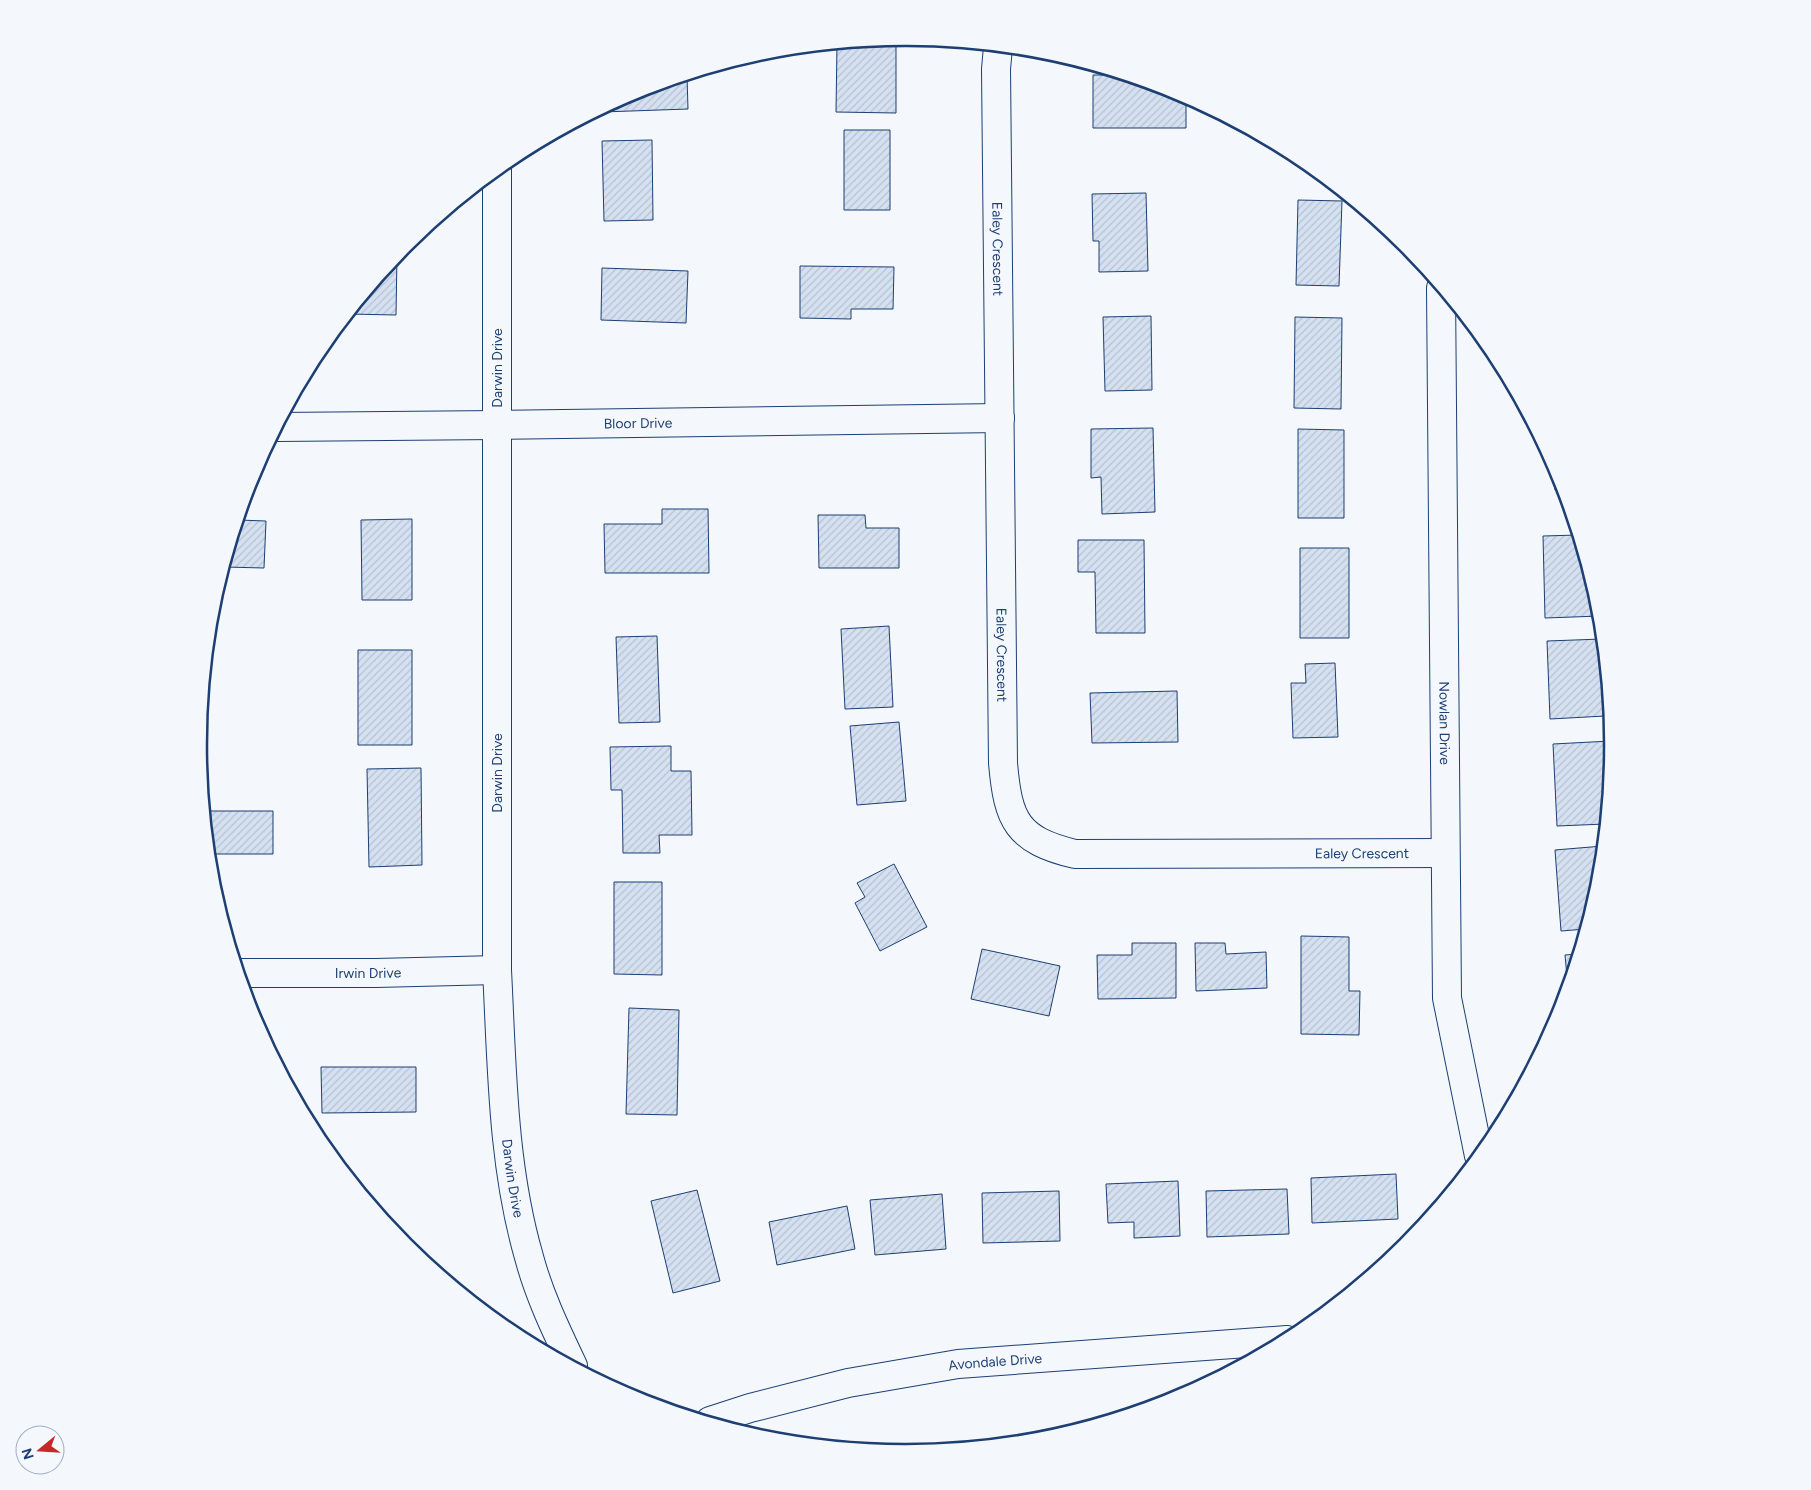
<svg xmlns="http://www.w3.org/2000/svg" width="1811" height="1490" viewBox="0 0 1811 1490" font-family="Figtree,sans-serif">
  <defs>
    <pattern id="building-hatch" width="6" height="6" patternUnits="userSpaceOnUse" patternTransform="scale(1.25)"><rect width="6" height="6" fill="#d5e0f0"/><path d="M-1 1l2-2M0 6l6-6M5 7l2-2" fill="none" stroke="#b6c1d1"/></pattern>
  </defs>
  <rect width="100%" height="100%" fill="#f4f7fb"/>
  <path fill="url(#building-hatch)" stroke="#1d3f73" d="M896,38V113L836,112L837,44Z
    M1093,75H1122L1177,91L1186,96V128H1093Z
    M687,76L688,109L602,112V109L635,91Z
    M844,130H890V210H844Z
    M652,140L653,220L604,221L602,141Z
    M1146,193L1148,271L1099,272V241H1093L1092,194Z
    M1298,200L1342,201L1339,286L1296,285Z
    M397,255L396,315L348,314Z
    M800,266L894,267L893,309H851V319L800,318Z
    M602,268L688,271L686,323L601,320Z
    M1151,316L1152,390L1105,391L1103,317Z
    M1295,317L1342,318L1341,409L1294,408Z
    M1153,428L1155,512L1102,514L1101,477L1091,478V429Z
    M1298,429L1344,430V518H1298Z
    M1554,465L1559,475L1564,489L1555,490Z
    M662,509H708L709,573H605L604,524H662Z
    M818,515H865L866,528H899V568H819Z
    M412,519V600H362L361,520Z
    M238,520L266,521L264,568L224,567Z
    M1578,535L1599,607L1600,616L1545,618L1543,536Z
    M1078,540H1144L1145,633H1096L1095,572H1078Z
    M1300,548H1349V638H1300Z
    M889,626L893,707L845,709L841,629Z
    M657,636L660,722L619,723L616,637Z
    M1602,639L1605,716L1550,719L1547,641Z
    M358,650H412V745H358Z
    M1335,663L1338,737L1293,738L1291,683H1306L1305,664Z
    M1177,691L1178,742L1092,743L1090,693Z
    M899,722L906,801L857,805L850,726Z
    M1611,741L1612,756L1605,824L1557,826L1553,744Z
    M671,746V771H691L692,835H659L660,853H623L622,790H611L610,747Z
    M421,768L422,865L369,867L367,769Z
    M205,811H273V854H209Z
    M1603,846L1599,883L1586,929L1561,931L1555,850Z
    M894,864L927,927L880,951L855,903L865,897L857,883Z
    M614,882H662V975L614,974Z
    M1301,936L1349,937V991H1360L1359,1035L1301,1034Z
    M1132,943H1176V998L1098,999L1097,955H1132Z
    M1195,943H1225L1226,954L1266,952L1267,988L1196,991Z
    M982,949L1060,966L1049,1016L971,999Z
    M1578,954L1568,988L1565,955Z
    M629,1008L679,1010L677,1115L626,1114Z
    M321,1067H416V1112L322,1113Z
    M1396,1174L1398,1219L1312,1223L1311,1178Z
    M1178,1181L1180,1236L1134,1238V1222L1108,1223L1106,1184Z
    M1287,1189L1289,1234L1207,1237L1206,1191Z
    M697,1190L720,1281L673,1293L651,1201Z
    M1059,1191L1060,1241L983,1243L982,1193Z
    M942,1194L946,1249L875,1255L870,1200Z
    M847,1206L855,1249L777,1265L769,1222Z"/>
  <g fill="none" stroke-linecap="round" stroke-linejoin="round">
    <defs>
      <g id="minor">
        <path id="s1" d="M998,47L996,69L1003,763C1008,821 1017,840 1075,854L1445,853"/>
        <path id="s2" d="M497,170V970C502,1065 502,1164 529,1257C539,1295 556,1330 573,1366"/>
        <path id="s3" d="M1441,288L1447,998L1479,1156"/>
        <path id="s4" d="M277,427L497,425L1000,418"/>
        <path id="s5" d="M239,973H376L497,970"/>
        <path id="s6" d="M710,1421L750,1408L848,1383L958,1364L1287,1340"/>
      </g>
    </defs>
    <use href="#minor" stroke="#1d3f73" stroke-width="30"/>
    <use href="#minor" stroke="#f4f7fb" stroke-width="28"/>
  </g>
  <g text-anchor="middle" dominant-baseline="central" stroke-width="4" stroke-linejoin="round" paint-order="stroke">
    <g font-size="14" fill="#1d3f73" stroke="#f4f7fb">
      <text stroke="none"><textPath href="#s1" startOffset="202">Ealey Crescent</textPath></text>
      <text transform="translate(497 368) rotate(-90)">Darwin Drive</text>
      <text stroke="none"><textPath href="#s4" startOffset="361">Bloor Drive</textPath></text>
      <text stroke="none"><textPath href="#s1" startOffset="608">Ealey Crescent</textPath></text>
      <text stroke="none"><textPath href="#s3" startOffset="435">Nowlan Drive</textPath></text>
      <text transform="translate(497 773) rotate(-90)">Darwin Drive</text>
      <text stroke="none"><textPath href="#s1" startOffset="1132">Ealey Crescent</textPath></text>
      <text stroke="none"><textPath href="#s5" startOffset="129">Irwin Drive</textPath></text>
      <text stroke="none"><textPath href="#s2" startOffset="1009">Darwin Drive</textPath></text>
      <text stroke="none"><textPath href="#s6" startOffset="292">Avondale Drive</textPath></text>
    </g>
  </g>
  <path d="M0 0H1811V1490H0ZM905 46H906A698 698 0 0 1 1604 744V746A698 698 0 0 1 906 1444H905A698 698 0 0 1 207 746V744A698 698 0 0 1 905 46Z" fill="#f4f7fb" fill-rule="evenodd"/>
  <path fill="none" stroke="#1d3f73" stroke-width="2.5" d="M905 46H906A698 698 0 0 1 1604 744V746A698 698 0 0 1 906 1444H905A698 698 0 0 1 207 746V744A698 698 0 0 1 905 46Z"/>
  <g transform="translate(40 1450) rotate(252)"><circle r="24" fill="#f4f7fb" stroke="#9eadc5"/>
  <path d="M0-4L9 19L0 12L-9 19Z" fill="#c62828"/>
  <text y="-8" font-size="14" font-weight="bold" text-anchor="middle" fill="#1d3f73">N</text>
  </g>
</svg>
